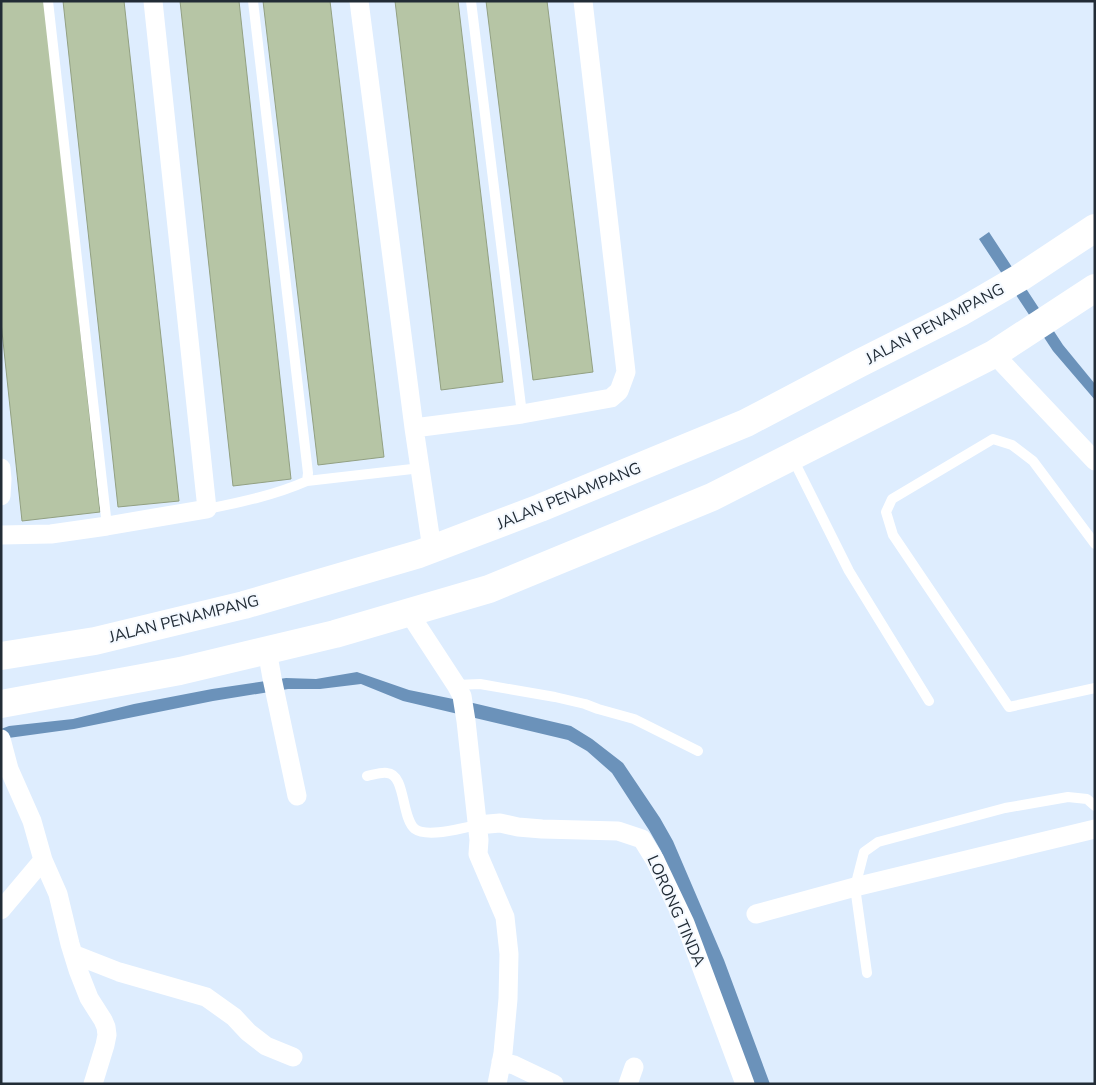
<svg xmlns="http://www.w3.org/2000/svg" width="1096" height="1085" viewBox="0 0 1096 1085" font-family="'Nunito Sans',sans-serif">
  <rect width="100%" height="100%" fill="#deedfe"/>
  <path fill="#6b92ba" d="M989,232L1063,345L1095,384V400L1053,351L979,239Z
    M357,672L409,690L473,703L571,726L592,739L623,763L660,818L673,841L724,960L770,1084H750L689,920L661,851L649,830L612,773L587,751L568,740L403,701L361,684L320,689H288L213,701L74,729L1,739V729L9,726L73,719L134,704L212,689L286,678L316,679Z"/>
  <path fill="#b6c5a5" stroke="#92a082" d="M1,1H45L100,512L22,521L1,322Z
    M63,1H124L179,501L118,507Z
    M180,1H239L291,479L233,486Z
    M263,1H330L384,457L318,465Z
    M395,1H458L503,382L441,390Z
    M486,1H547L593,372L533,380Z"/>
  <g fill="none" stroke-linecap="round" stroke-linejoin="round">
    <path stroke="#fff" stroke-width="10" d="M48,1L107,526
      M471,1L522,414
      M792,457L849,571L929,701
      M307,481L421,468
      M207,509C242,502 275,495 307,481L308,473L253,1
      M1095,544L1033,461L1012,445L993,439L892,499L886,512L893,535L1009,707L1095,688
      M456,685L480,684L555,697L585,704L598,709L634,719L698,751
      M367,776C373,775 381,772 387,773C406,774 401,818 415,829C427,838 464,828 477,825
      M867,973L855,887L864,852L878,842L1005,808L1068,797L1087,799L1095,806"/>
    <path stroke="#fff" stroke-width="19" d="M359,1L414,428L432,549
      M994,354L1095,461
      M414,428L522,414L611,398L619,391L626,372L583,1
      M1,468L2,479L1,496
      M1,535L51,534L107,526L207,509L153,1
      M409,613L456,685L462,696L466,721L479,840L478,854L505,917L509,954L508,999L503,1053L497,1084
      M267,650L272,678L297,796
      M1,739L9,769L32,821L43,860L58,894L70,944L78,970L89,998L103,1020L106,1027L107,1035L105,1045L93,1084
      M477,825L500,823L518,827L542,829L618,831L642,839L655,860L685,923L745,1084
      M1,910L43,860
      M756,914L855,887L1095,829
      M73,954L119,972L206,997L234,1017L248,1032L266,1046L293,1057
      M501,1062L514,1065L554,1084
      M628,1084L634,1067"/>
    <path stroke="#fff" stroke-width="28" d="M1,656L95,641L244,605L419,554L540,508L746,423L858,364L961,312L1021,277L1095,228
      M1,704L180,671L335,634L489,589L712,497L994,354L1095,288"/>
  </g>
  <g text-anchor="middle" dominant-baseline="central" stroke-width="4" stroke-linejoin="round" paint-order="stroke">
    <g font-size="16" fill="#222c36" stroke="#f4f9ff">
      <text transform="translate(935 324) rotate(-28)">JALAN PENAMPANG</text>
      <text transform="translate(569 496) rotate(-22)">JALAN PENAMPANG</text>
      <text transform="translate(184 619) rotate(-14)">JALAN PENAMPANG</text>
      <text transform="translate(676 911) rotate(66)">LORONG TINDA</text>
    </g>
  </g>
  <rect width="1096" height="1085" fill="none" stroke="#222c36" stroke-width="5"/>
</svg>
